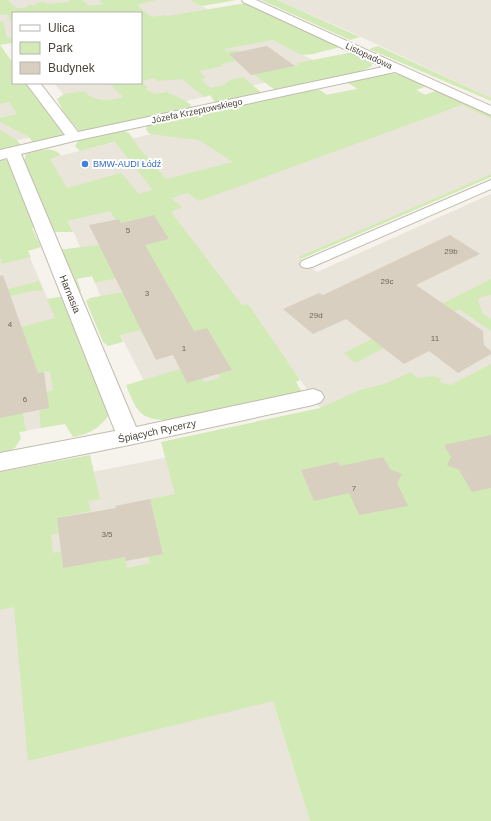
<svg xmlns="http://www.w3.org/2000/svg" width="491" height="821" viewBox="0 0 491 821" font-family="Helvetica,sans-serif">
  <rect width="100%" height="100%" fill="#f6f3ec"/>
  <path fill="#eae5da" d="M0,0H189L338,72L268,82L152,109L64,95L54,83H141V13H13V37L0,39Z
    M277,0H491V98L342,28Z
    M0,63L13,83L38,136L0,144Z
    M397,80L453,109L462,105L491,119V174L298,257L317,272L491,194V821L273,701L310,821H0V490L332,425L297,375L188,400L145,383L100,295L75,235L67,221L50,158L227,116Z
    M0,188L67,344L65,423L0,436Z"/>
  <path fill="#d2eab5" d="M0,0H8C13,7 17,10 27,7L28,5H37L36,3L44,2L48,4L70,2L69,0H83L89,6L104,4L99,0H156L137,5L151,17L165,15L167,16L246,3L340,47L313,54L302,55L272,40L224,49L226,52L237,50C260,67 270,71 298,65L297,63L348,53H355L371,61L372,66C347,79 303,84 275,90L236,61L222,64L223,66L199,71L206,78L201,79L210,88L224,85L230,80L243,77L262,93L218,103L214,101L210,95L204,97L182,79L157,81L154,78L142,81L147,87L146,89C149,92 152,91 155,94L167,92L186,101L191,105L190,108L80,132L64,113L57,99L64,94L87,91L85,92C94,102 111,101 123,97L110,84L141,83V13H13V25L12,20L5,21L10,19L7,14L0,15Z
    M189,0H237L202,6Z
    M261,0H277L360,37L350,40Z
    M3,21L7,38L13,37V45L11,43L0,45V22Z
    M0,45L13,63V83H28L66,130L62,137L33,143L29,137L0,122V118L17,114L9,102L0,104Z
    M378,46L491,98V101L369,49Z
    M389,73L405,76L427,86L416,90L425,95L435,91L443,92L491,115V119L462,105L199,201L188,193L171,198L182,207L171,212L242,305L248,304L300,380L296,382L302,392L172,420C140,421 137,412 126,385L180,369L187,383L201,378L204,382L220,378L218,374L232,370L207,328L177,335L176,333L146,340L140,330L120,335L123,342L108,346L103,342L86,301L90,298L122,292L128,303L172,293L163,276L151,279L146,271L95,283L92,276L77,279L81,291L78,295L57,250L99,245L104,254L169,239L154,215L121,223L119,219H115L110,211L67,221L73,232H53L24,161L26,154C38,151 51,145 61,155L50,159L67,188L121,173L139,194L153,190L115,142L80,151L75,146L78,141L123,131L129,133L139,148L166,179L233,162L199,140L150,134L146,130L147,126L313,89L320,90L327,95L358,89L348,83L349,81Z
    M0,130L17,140L21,145L0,150Z
    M0,160H8L37,227L32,228L41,247L28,251L31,257L2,264L0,258Z
    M491,174V177L301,259L298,257Z
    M491,279V295L480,297L478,301L483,314L491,319V331L459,309L355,363L344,353Z
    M38,280L43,290L32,291L0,299V291L36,282Z
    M64,296L109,415C100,428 89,434 73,437L65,424L41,428L39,410L45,409L46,392L53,390L50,371L2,379L21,327L55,318L47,299Z
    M491,364V821H310L273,701L28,761L14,607L0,610V472L90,455L100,499L88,501L91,511L57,518L59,533L51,535L53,553L61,551L63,568L101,561L123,546L127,568L150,563L148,556L163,554L150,499L175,494L161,442L320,408L360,390L384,384L411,372L417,378L433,376L441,378L440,382L451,385Z
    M22,409L26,431L19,432L21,438L15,448L0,455V418L7,417V412Z"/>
  <path fill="#d8cfc1" d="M267,46L295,66L251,75L229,54Z
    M154,215L169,239L145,245L194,331L207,328L232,370L187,383L173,355L156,360L89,225L119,219L121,223Z
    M450,235L480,254L416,285L483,331L484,345L491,351V354L458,373L429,351L404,364L346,319L313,334L283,309L319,293L323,295Z
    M3,275L38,373L44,372L49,408L0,418V276Z
    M491,435V488L472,492L459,470L447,465L451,457L444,445Z
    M383,457L390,469L402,474L397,483L408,506L359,515L349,493L314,501L301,470L338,462L340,466Z
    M150,499L163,554L126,561L125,557L63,568L57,518L116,508L115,506Z"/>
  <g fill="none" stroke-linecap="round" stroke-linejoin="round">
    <defs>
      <path id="lane" d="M491,180V189L312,267L307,268L302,267L300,264L302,261Z"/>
      <path id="street" d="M242,0H256L491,106V115L395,72L74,141L21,154L136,427L313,389L321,392L324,397L321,402L313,405L129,445L0,471V453L115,431L7,158L0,160V150L65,135L26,83H40L78,132L383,67L243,2Z"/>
    </defs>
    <use href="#lane" stroke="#c2bbae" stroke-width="2"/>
    <use href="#street" stroke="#c2bbae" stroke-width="2"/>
    <use href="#lane" fill="#fff" fill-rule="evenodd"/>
    <use href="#street" fill="#fff" fill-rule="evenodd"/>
  </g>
  <circle fill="#3f7fe0" stroke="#fff" stroke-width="1.5" cx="85" cy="164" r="4"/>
  <g text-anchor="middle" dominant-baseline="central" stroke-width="4" stroke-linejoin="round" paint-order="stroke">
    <g font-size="8" fill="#6e675b">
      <text x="128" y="230">5</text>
      <text x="451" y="251">29b</text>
      <text x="387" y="281">29c</text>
      <text x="147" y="293">3</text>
      <text x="316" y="315">29d</text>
      <text x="10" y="324">4</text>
      <text x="435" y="338">11</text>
      <text x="184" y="348">1</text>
      <text x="25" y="399">6</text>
      <text x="354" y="488">7</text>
      <text x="107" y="534">3/5</text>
    </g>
    <g font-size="9" fill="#4b4439" stroke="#fff">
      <text transform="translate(369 56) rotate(25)">Listopadowa</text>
      <text transform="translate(197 111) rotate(-12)">Józefa Krzeptowskiego</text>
    </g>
    <g font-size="9" fill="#366cbe" stroke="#fff" text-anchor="start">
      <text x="93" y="164">BMW-AUDI Łódź</text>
    </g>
    <g font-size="10" fill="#4b4439" stroke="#fff">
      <text transform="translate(70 294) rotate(68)">Harnasia</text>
      <text transform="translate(157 431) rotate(-12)">Śpiących Rycerzy</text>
    </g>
  </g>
  <rect x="12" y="12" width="130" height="72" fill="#ffffff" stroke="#b7b4b0"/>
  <rect x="20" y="25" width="20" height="6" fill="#ffffff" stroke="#b7b4b0"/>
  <text x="48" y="32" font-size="12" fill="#4b4439">Ulica</text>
  <rect x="20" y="42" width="20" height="12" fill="#d2eab5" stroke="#b7b4b0"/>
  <text x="48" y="52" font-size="12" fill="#4b4439">Park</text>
  <rect x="20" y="62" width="20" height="12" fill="#d8cfc1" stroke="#b7b4b0"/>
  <text x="48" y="72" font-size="12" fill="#4b4439">Budynek</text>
</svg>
